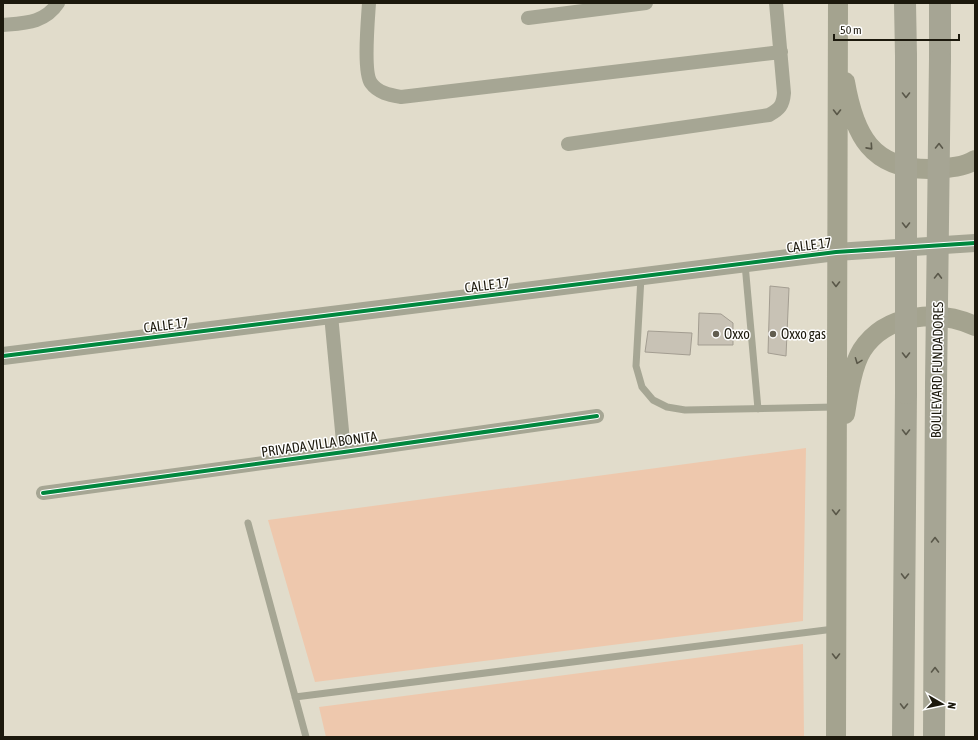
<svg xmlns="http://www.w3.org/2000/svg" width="978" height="740" viewBox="0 0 978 740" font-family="'Asap Condensed',sans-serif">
  <rect width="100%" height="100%" fill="#e1dccb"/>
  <path fill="#eec8ad" d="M806,448L803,621L315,682L268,520Z
    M803,644L804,737H326L319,707Z"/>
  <path fill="#c8c2b5" stroke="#a39d91" d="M770,286L789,288L786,356L768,353Z
    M699,313L721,314L733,323V345H698Z
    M648,331L692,333L690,355L645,352Z"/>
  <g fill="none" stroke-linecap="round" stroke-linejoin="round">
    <path stroke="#a6a694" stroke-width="7" d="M745,264L758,409
      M641,277L636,366L642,387L653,400L667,407L685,410L835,407
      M248,523L306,737
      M295,697L834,629"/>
    <path stroke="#a6a694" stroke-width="14" d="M369,3C368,19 363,72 371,83C378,93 390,95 401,97L781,52
      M528,18L646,3
      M3,25C25,23 45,23 58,3
      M568,144L769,115C780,109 783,105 784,93L776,3
      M331,315L344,452
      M43,493L344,452L597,416"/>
    <path stroke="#a6a694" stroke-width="18" d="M3,356L836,252L975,243"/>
    <path stroke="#a4a38f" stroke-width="20" d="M845,82C854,134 871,170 931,169C946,168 962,168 975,160
      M845,414C848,395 852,366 862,350C886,313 939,309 975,326
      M836,737L838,3"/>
    <path stroke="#a6a594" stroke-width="22" d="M905,3L906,56
      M940,3V59
      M903,737L906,393
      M934,737L936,385"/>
    <path stroke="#a6a594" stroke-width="22" d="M906,56V393
      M936,385L940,59"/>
    <defs>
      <path id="cycleway" d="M3,356L836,252L975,243
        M43,493L344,452L597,416"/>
    </defs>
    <use href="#cycleway" stroke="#fff" stroke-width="6"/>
    <use href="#cycleway" stroke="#00873e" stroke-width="4"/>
  </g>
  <defs><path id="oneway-chevron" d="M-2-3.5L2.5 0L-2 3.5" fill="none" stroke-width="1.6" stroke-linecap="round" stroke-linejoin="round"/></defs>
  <g stroke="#5a584a">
    <use href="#oneway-chevron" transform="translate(906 95) rotate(90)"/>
    <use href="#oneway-chevron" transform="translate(939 146) rotate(-89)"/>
    <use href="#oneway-chevron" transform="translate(906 225) rotate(90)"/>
    <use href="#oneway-chevron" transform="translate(938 276) rotate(-89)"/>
    <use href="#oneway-chevron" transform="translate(906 355) rotate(90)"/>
    <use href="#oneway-chevron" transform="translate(906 432) rotate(90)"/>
    <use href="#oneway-chevron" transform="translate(935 540) rotate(-90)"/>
    <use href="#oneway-chevron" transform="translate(905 576) rotate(91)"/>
    <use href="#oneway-chevron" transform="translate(935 670) rotate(-90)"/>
    <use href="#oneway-chevron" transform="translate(904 706) rotate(91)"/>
  </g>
  <g stroke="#595748">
    <use href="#oneway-chevron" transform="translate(837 112) rotate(90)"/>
    <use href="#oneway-chevron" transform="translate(870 147) rotate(48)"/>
    <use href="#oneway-chevron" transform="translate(836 284) rotate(90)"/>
    <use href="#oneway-chevron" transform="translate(858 361) rotate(111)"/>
    <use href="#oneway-chevron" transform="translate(836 512) rotate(90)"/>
    <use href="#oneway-chevron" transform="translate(836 656) rotate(90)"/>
  </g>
  <g fill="#615d50" stroke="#fff" stroke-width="1.5">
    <circle cx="716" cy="334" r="4"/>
    <circle cx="773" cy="334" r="4"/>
  </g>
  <g text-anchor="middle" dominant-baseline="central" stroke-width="3" stroke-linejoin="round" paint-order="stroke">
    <g font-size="14" fill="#1c190d" stroke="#fff">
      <text transform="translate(809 245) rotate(-7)">CALLE 17</text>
      <text transform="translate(487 285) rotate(-7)">CALLE 17</text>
      <text transform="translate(166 325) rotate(-7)">CALLE 17</text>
      <text transform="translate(937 370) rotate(-89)">BOULEVARD FUNDADORES</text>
      <text transform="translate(319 444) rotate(-8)">PRIVADA VILLA BONITA</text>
    </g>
    <g font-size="14" fill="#1c190d" stroke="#fff" text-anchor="start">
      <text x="724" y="334">Oxxo</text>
      <text x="781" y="334">Oxxo gas</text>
    </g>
  </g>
  <rect width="978" height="740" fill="none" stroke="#1c190d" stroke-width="8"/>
  <g transform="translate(942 704) rotate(99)" stroke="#ffffff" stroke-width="3" paint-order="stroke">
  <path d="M0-3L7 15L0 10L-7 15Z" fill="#1c190d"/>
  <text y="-6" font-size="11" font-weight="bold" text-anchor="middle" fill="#1c190d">N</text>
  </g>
  <path d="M834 34v6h125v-6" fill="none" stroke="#1c190d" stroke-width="2"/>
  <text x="840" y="34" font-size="12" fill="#1c190d" stroke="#ffffff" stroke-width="3" paint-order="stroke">50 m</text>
</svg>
